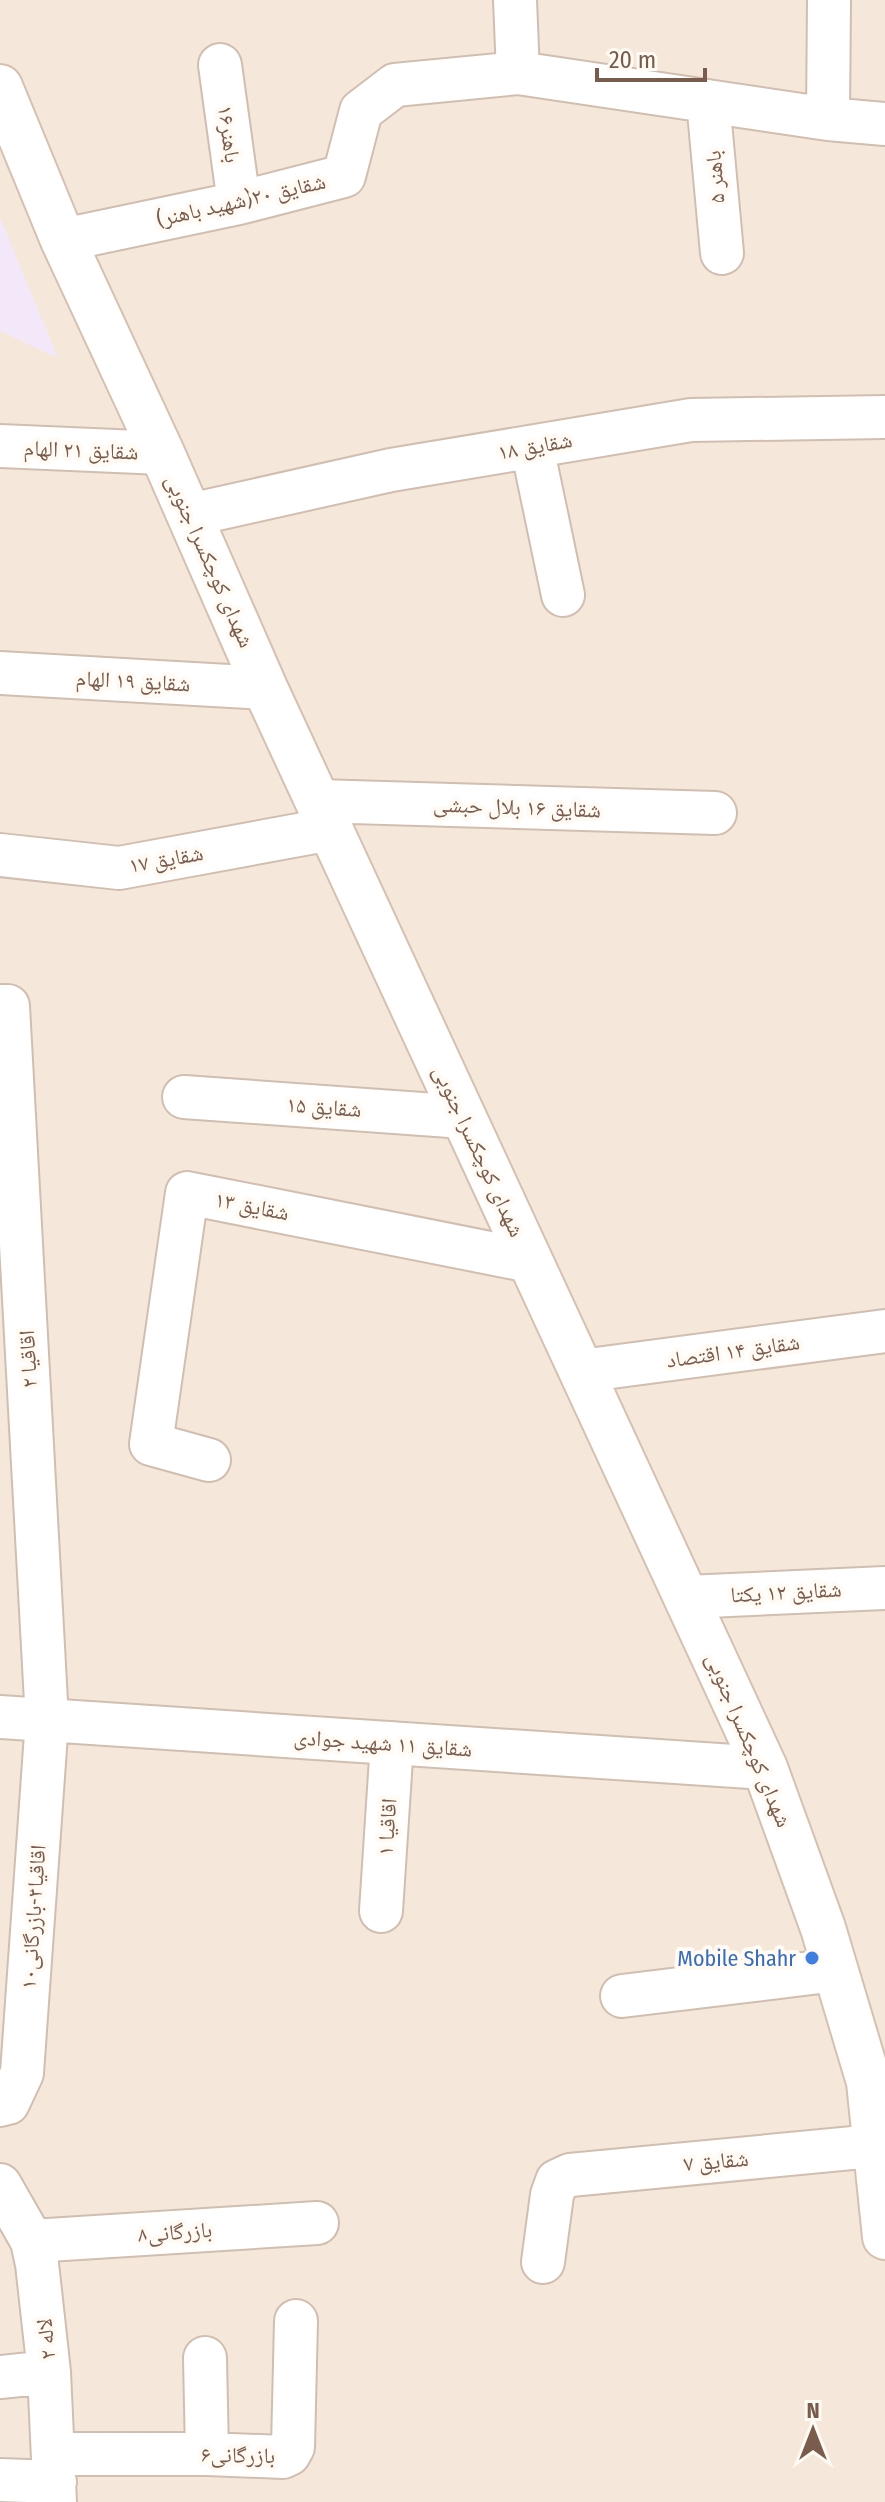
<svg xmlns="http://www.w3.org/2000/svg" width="885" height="2502" viewBox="0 0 885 2502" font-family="'Fira Sans Condensed','Noto Naskh Arabic',sans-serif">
  <rect width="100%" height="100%" fill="#fdf6ec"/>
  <path fill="#f5e8da" d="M0,0H885V2502H0Z"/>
  <path fill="#f3e8fa" d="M0,218L58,358L0,331Z"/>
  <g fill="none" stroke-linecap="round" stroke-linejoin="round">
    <defs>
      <path id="minor" d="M515,0L518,73
        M220,65L239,203
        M708,101L722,253
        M828,119L829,0
        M63,240L239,203L344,176L361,111L395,85L518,73L828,119L885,124
        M0,446L162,453
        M532,447L563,595
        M190,515L391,470L691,420L885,417
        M0,673L265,688
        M318,801L715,813
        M0,855L119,868L331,829
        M0,1006H8L47,1720L22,2073L8,2103L0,2105
        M184,1097L464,1117
        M581,1371L885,1331
        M209,1460L151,1444L187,1193L530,1261
        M686,1597L885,1588
        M0,1717L765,1768
        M381,1911L392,1743
        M622,1996L836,1970
        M0,2185L32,2241L37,2264L49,2372L55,2502
        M32,2241L317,2223
        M543,2262L552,2195L557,2181L570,2175L885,2145
        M205,2358L207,2454
        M0,2377L49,2372
        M54,2454H207L283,2457L289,2454L293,2447L296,2321
        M0,2480L55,2482"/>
      <path id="secondary" d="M0,87L63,240L162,453L265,688L765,1768L823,1928L869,2082L885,2237"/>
    </defs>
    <use href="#minor" stroke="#d1beb0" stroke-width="46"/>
    <use href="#secondary" stroke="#d6c0b0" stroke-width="48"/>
    <use href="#minor" stroke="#fff" stroke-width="42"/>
    <use href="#secondary" stroke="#fff" stroke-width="44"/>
  </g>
  <circle fill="#3f7fe0" stroke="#fffaf3" stroke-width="3" cx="812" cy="1958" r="8"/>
  <g text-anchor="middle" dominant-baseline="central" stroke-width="8" stroke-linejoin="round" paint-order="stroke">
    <g font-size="22" fill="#7a5c4d" stroke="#fffaf3">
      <text transform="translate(229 134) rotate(82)">باهنر۱۶</text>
      <text transform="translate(715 177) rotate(-95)">باهنر ۵</text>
      <text transform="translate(241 200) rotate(-13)">شقایق ۲۰(شهید باهنر)</text>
      <text transform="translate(535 446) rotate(-10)">شقایق ۱۸</text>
      <text transform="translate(81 450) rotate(2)">شقایق ۲۱ الهام</text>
      <text transform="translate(210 561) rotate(66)">شهدای کوچکسرا جنوبی</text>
      <text transform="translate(133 681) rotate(3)">شقایق ۱۹ الهام</text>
      <text transform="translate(517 807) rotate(2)">شقایق ۱۶ بلال حبشی</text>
      <text transform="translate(166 859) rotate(-10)">شقایق ۱۷</text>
      <text transform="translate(324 1107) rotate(4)">شقایق ۱۵</text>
      <text transform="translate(479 1151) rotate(65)">شهدای کوچکسرا جنوبی</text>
      <text transform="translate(252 1206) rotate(11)">شقایق ۱۳</text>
      <text transform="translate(733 1351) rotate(-8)">شقایق ۱۴ اقتصاد</text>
      <text transform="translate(28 1359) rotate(-93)">اقاقیا ۲</text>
      <text transform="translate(786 1592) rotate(-3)">شقایق ۱۲ یکتا</text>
      <text transform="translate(749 1740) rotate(67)">شهدای کوچکسرا جنوبی</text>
      <text transform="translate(383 1743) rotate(4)">شقایق ۱۱ شهید جوادی</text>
      <text transform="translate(387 1827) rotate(-86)">اقاقیا ۱</text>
      <text transform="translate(33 1917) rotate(-86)">اقاقیا۳-بازرگانی۱۰</text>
      <text transform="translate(716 2161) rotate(-5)">شقایق ۷</text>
      <text transform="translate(175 2232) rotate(-4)">بازرگانی۸</text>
      <text transform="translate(46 2339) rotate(-96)">لاله ۲</text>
      <text transform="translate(238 2455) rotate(1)">بازرگانی۶</text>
    </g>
    <g font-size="22" fill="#366cbe" stroke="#fffaf3" text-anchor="end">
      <text x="796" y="1958">Mobile Shahr</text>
    </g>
  </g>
  <g transform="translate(813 2430)" stroke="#fffaf3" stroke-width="6" paint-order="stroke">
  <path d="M0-6L14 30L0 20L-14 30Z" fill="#7a5c4d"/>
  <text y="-12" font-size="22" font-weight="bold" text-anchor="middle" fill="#7a5c4d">N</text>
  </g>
  <path d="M597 68v12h108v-12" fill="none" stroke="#7a5c4d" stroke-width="4"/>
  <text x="609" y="68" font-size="24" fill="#7a5c4d" stroke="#fffaf3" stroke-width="6" paint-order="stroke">20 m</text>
</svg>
